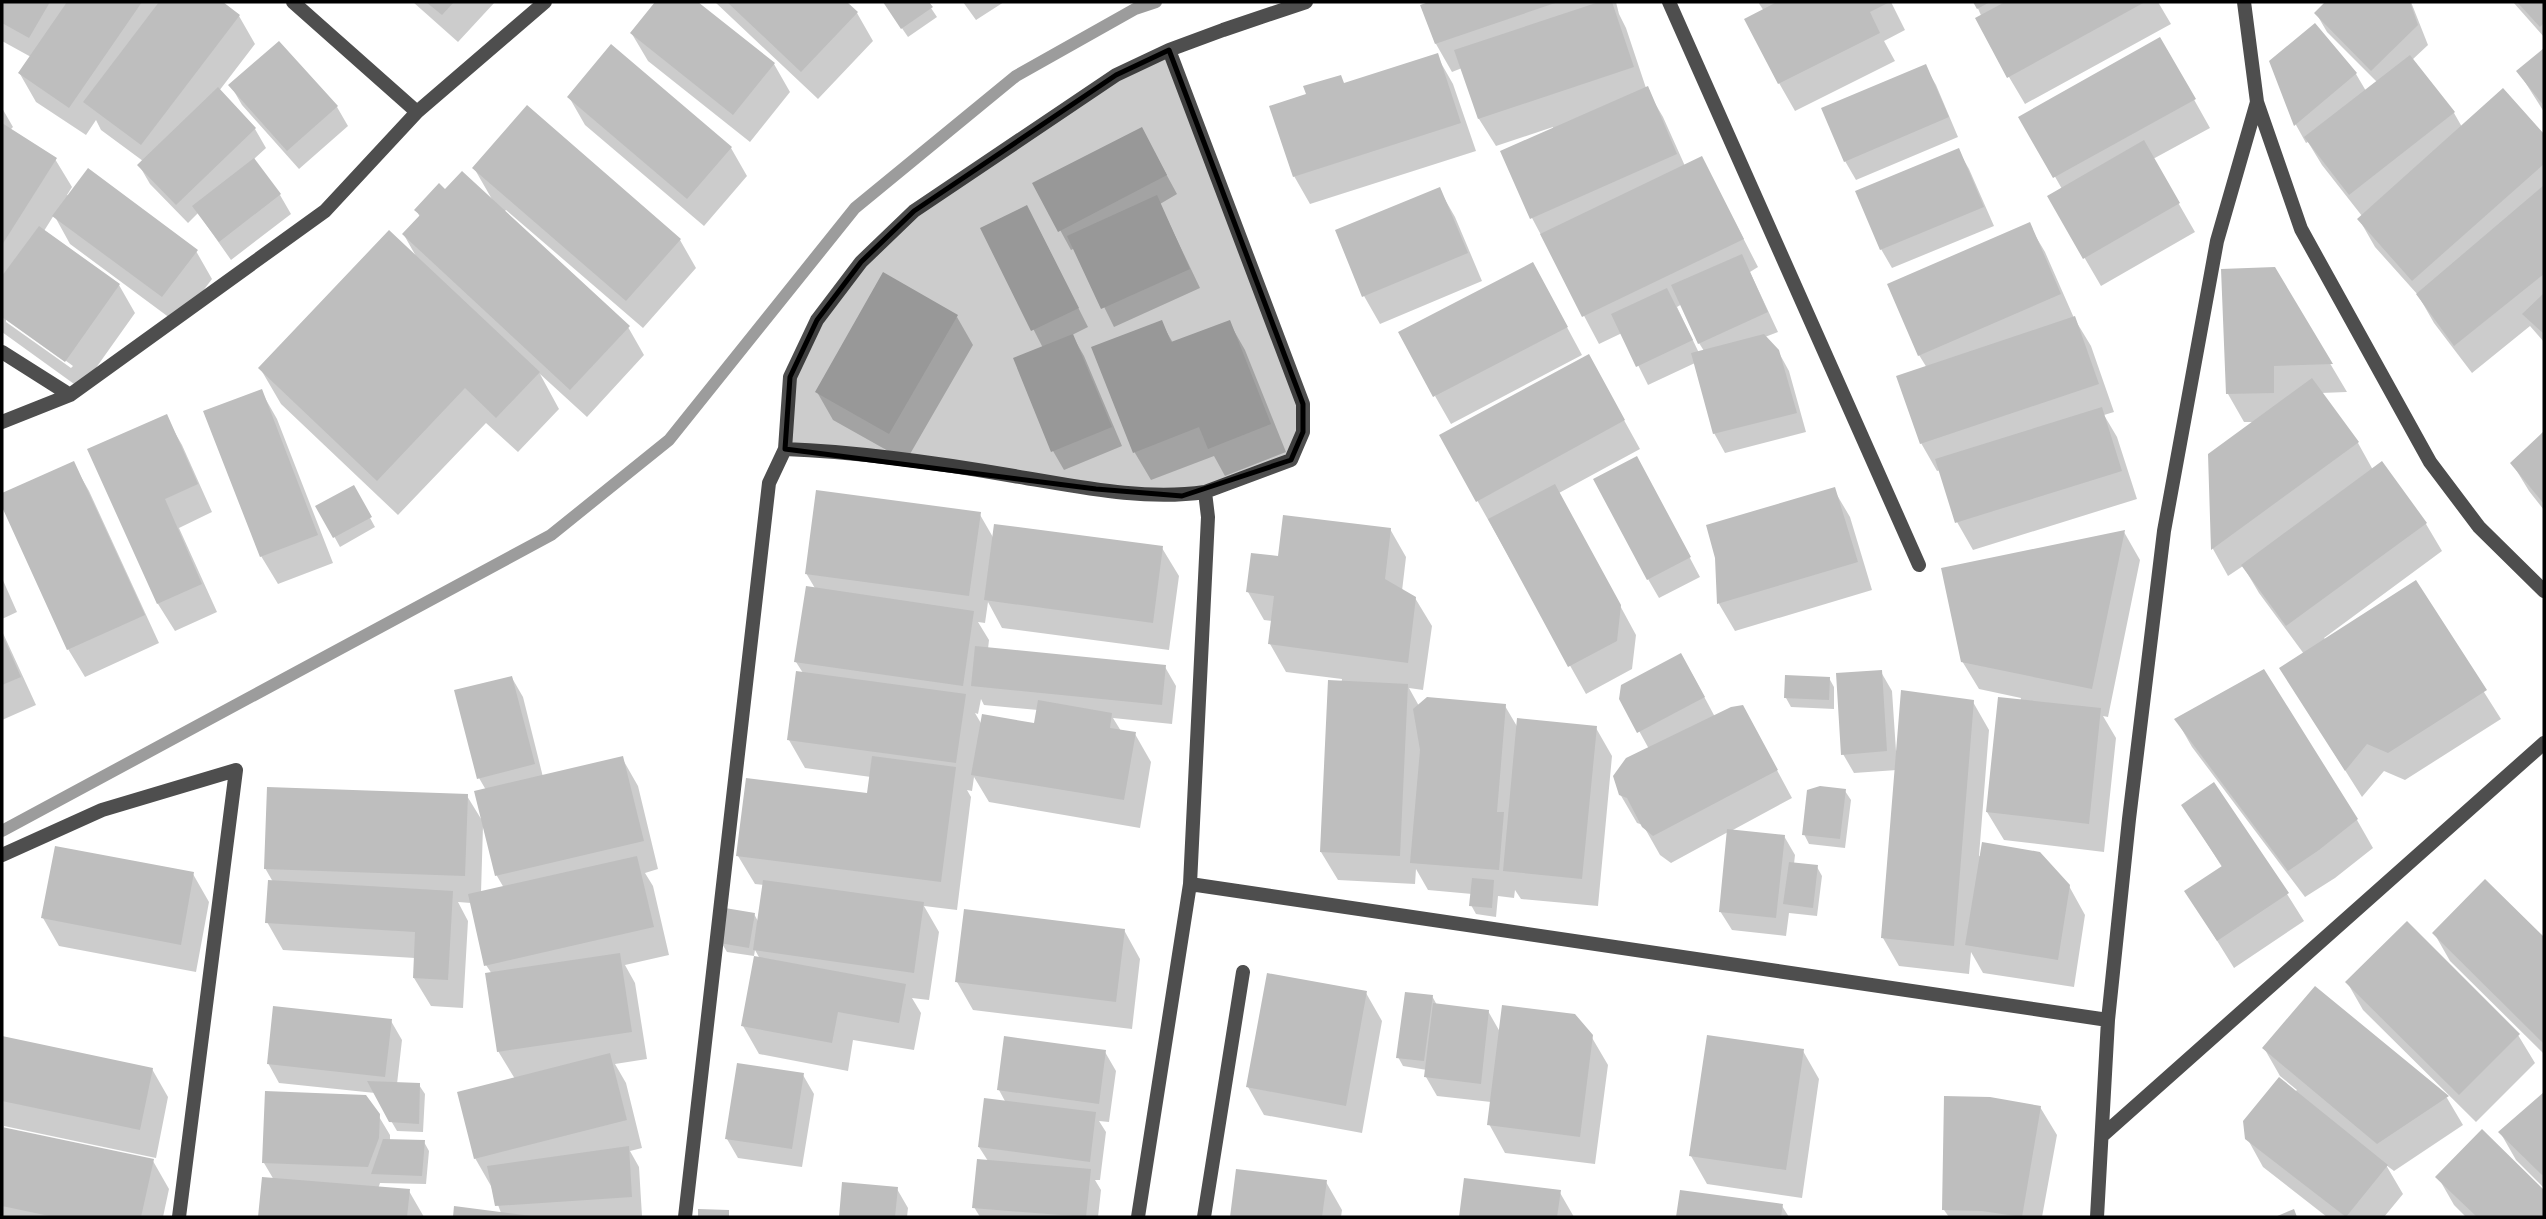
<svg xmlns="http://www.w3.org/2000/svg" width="2546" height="1219" viewBox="0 0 2546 1219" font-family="'PT Sans',sans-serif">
  <rect width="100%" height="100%" fill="#fff"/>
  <path fill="#0003" fill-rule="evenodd" d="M2,2H220L239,16L255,44L219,91L255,129L266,148L253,160L280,195L291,214L231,260L198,213L188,223L150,184L139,165L143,161L101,130L96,120L86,135L36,102L20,74L31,57L2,41Z
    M413,2H495L458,42Z
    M657,2H695L774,64L790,92L750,142L648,61L632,34Z
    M715,2H844L857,13L873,41L818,99Z
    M884,2H927L937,17L908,37Z
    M963,2H1004L976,20Z
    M1435,2H1616L1619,14L1626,28L1646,88L1663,117L1685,166L1702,158L1758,267L1750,272L1778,332L1765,337L1778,351L1789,371L1806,432L1725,453L1714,433L1695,363L1648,385L1622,333L1599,344L1532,218L1553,127L1496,146L1479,119L1462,68L1452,72L1436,44L1422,6ZM1682,304L1699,343L1704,351L1699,353L1677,307Z
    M1758,2H1891L1905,30L1884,41L1895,61L1795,111L1779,83L1764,11Z
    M1975,2H2158L2171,24L2025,104L2009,77Z
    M2328,2H2411L2428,45L2412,60L2454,113L2462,127L2503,91L2544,137V342L2530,326L2472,373L2434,323L2418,295L2375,247L2359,219L2362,216L2322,165L2308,142L2306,143L2296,125L2271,62L2356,74L2366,91L2377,82L2327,32L2316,13Z
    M2513,2H2544V37Z
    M2160,39L2210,128L2153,159L2195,232L2101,286L2049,197L2062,189L2021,117Z
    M278,43L337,107L348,126L299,169L242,105L231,86Z
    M2544,50V112L2518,71Z
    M1437,56L1453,84L1476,151L1310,204L1294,176L1345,85Z
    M1925,66L1936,85L1958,137L1856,180L1845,161Z
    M569,97L731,148L747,176L704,226L585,125Z
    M2,108L13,127L10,130L55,159L72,187L67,195L196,251L212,279L178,324L70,244L54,215L44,231L119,285L135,313L81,389L2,332ZM6,317L73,366L71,368L6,322Z
    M1152,148L1177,194L1160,204L1200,288L1114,327L1075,248L1071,250L1035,184Z
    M1958,150L1969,169L1994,226L1892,268L1881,249Z
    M474,168L680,240L696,268L643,328L506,210L504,212L628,327L644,355L587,417L540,374L559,409L518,452L486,423L398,515L281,404L260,368L417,258L404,235L420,217L416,210L445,191L493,201Z
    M1439,189L1455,217L1482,281L1380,324L1364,296L1337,231Z
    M2029,225L2045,252L2074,318L2091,346L2114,412L2104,415L2117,437L2137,499L1973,550L1957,522L1941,470L1937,471L1921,443L1927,368L1919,355Z
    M1037,226L1088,327L1072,335L1084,356L1122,446L1064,470L1053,451L1043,348L982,229Z
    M2274,269L2347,392L2321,393L2358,443L2373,470L2426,524L2442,551L2324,638L2326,640L2415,583L2501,719L2405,780L2384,771L2362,797L2281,669L2304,654L2259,593L2243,566L2228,576L2213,549L2210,454L2255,422H2244L2228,394Z
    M1548,292L1582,355L1451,424L1435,396Z
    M957,317L973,345L906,461L833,420L817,392Z
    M1161,322L1173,343L1229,322L1245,350L1286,452L1225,476L1214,456L1151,480L1135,453L1093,348Z
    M1604,384L1640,449L1559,493L1636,635L1632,669L1586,694L1441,436Z
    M261,391L277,419L333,563L278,584L261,556Z
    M166,417L182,445L212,512L179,528L217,612L175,631L158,604L90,450Z
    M2544,434V510L2529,491L2512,463Z
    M73,463L89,491L159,643L85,677L68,649L2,503V495Z
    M1647,477L1700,577L1659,598L1648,579Z
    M353,487L375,527L340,547L318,507Z
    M1834,490L1850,517L1872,590L1735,631L1719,604L1717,558Z
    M979,513L994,539L1162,548L1179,576L1169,650L1002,628L988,602L985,623L978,622L989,640L988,649L1165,667L1176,686L1172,724L1113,718L1121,731L1135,734L1151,762L1140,828L989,802L974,777L972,791L967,790L971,797L957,910L924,906L939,932L929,1000L912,998L921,1013L914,1050L853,1040L848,1071L759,1054L743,1026L760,959L755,950L754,956L727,952L721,942L754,914L759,923L764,885L755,884L738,856L868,795L871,777L805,768L789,740L803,673L796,662L816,590L806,573ZM981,699L984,705L1038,710L1035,725H982L975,713L978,714Z
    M1390,529L1406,557L1402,591L1415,598L1432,626L1423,690L1409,688L1419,706H1505L1518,728H1596L1612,756L1598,906L1521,899L1515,890L1514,898L1498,896L1496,917L1476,914L1471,905L1472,894L1428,890L1416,869L1415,884L1338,880L1321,852L1342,679L1286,672L1270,644L1273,621L1264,620L1248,592L1279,558Z
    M2124,532L2140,560L2108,717L2103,716L2116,738L2104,852L2004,840L1987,812L2021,698L1979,689L1962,661Z
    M2,578L17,612L2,619Z
    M2,631L36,705L2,720Z
    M1881,672L1892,691L1896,751L1973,702L1989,730L1979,856L2069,886L2085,915L2074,987L1983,973L1971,952L1969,974L1899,966L1883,938L1897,770L1854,773L1843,754Z
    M1692,674L1715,717L1758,735L1792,798L1731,831L1784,836L1795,855L1794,864L1817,867L1822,876L1817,916L1789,913L1786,936L1732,930L1720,911L1728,832L1671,863L1660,855L1643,825L1637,823L1620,794L1649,749L1621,698Z
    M512,678L523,697L543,777L622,758L638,786L658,869L645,873L653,886L669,955L625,965L635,983L647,1059L615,1064L626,1083L642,1148L630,1151L639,1167L642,1216L455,1217L456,1208L501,1213L491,1186L475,1158L515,1079L498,1051L492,974L486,965L471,903L458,902L468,921L463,1008L431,1006L414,978L415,958L283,950L267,922L273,882L265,868L467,796L483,822L486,790L479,778ZM483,826L497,876L504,888L481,893Z
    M1829,678L1834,687V709L1791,707L1786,698Z
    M2176,719L2357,820L2373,848L2335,878L2305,897L2192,747Z
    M1845,791L1851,800L1845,848L1809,844L1804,834Z
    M2183,805L2287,894L2304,921L2234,968L2186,891L2222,867Z
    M193,874L209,902L196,972L59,946L43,918Z
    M2485,882L2544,940V1054L2450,961L2434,933Z
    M1124,930L1140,959L1132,1029L973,1010L957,982Z
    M2347,982L2518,1035L2535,1063L2476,1122L2363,1010Z
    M2315,988L2447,1098L2463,1125L2394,1171L2386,1165L2403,1194L2384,1217H2327L2263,1167L2247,1138L2297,1090L2280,1076L2264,1048Z
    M1366,993L1382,1021L1362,1133L1264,1115L1248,1087Z
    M1432,996L1437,1005L1488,1011L1500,1032L1591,1036L1608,1065L1595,1164L1505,1153L1489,1124L1491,1102L1437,1096L1426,1077L1427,1070L1403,1066L1398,1057Z
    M391,1021L402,1040L397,1084L419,1085L425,1094L423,1132L397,1131L375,1093L279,1083L268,1063Z
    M2,1038L152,1069L168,1097L156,1158L4,1126V1130L153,1161L169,1189L163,1217H2Z
    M1803,1051L1819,1079L1802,1198L1707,1184L1691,1156Z
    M1105,1052L1116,1071L1109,1122L1099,1121L1106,1132L1100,1180H1095L1101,1190L1098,1217H980L974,1207L988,1161L979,1147L1006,1103L999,1090Z
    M803,1075L814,1094L802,1167L738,1158L727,1139Z
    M2544,1094V1217H2466L2454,1205L2438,1177L2542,1190L2544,1188L2516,1160L2500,1132Z
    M2040,1107L2057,1135L2042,1217H1949L1944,1210Z
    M378,1115L390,1135V1141L424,1142L429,1151L426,1184L380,1183L378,1189L409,1191L424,1217H260L264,1179L274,1180L264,1163Z
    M1238,1171L1326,1182L1342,1210L1341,1217H1232Z
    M1466,1180L1559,1191L1574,1217H1461Z
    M844,1184L897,1189L908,1208L907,1217H841Z
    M1681,1192L1782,1206L1789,1217H1678Z"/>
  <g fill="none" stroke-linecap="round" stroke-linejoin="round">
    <path stroke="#9c9c9c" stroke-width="12" d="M2,831L551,535L669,440L855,208L1016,76L1135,9L1156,2"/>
  </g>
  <path fill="#bebebe" d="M2,2H50L29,38L2,23Z
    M67,2H142L69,108L18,73Z
    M159,2H223L240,15L141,145L83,102Z
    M426,2H454L442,15Z
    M655,2H698L775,63L733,115L630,33Z
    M727,2H847L858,12L801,72Z
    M883,2H929L933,7L901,29Z
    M1429,2H1558L1435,44L1420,5Z
    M1599,2H1612L1634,67L1478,119L1454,50Z
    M1777,2H1890L1870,12L1880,33L1778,84L1744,19Z
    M1973,2H1990L1977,9Z
    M2005,2H2145L2007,78L1975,18Z
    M2325,2H2410L2418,25L2371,71L2314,13Z
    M2517,2H2544V23L2540,27Z
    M2315,23L2357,73L2294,126L2269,61Z
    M2160,37L2196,99L2053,178L2018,117Z
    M279,41L338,106L287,151L228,85Z
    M611,44L732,147L687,199L567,97Z
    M2544,48V106L2516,71Z
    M1438,53L1461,123L1293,177L1269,106L1306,94L1303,86L1341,75L1344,83Z
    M2410,55L2455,112L2349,195L2304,137Z
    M1926,64L1949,117L1844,162L1821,108Z
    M1648,86L1677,154L1530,219L1500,151Z
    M218,87L256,128L176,205L137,165Z
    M2503,88L2544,134V164L2412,281L2357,219Z
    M527,105L681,239L626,301L472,168Z
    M2,123L57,158L2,245Z
    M1142,127L1167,175L1058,232L1032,183Z
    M2144,140L2180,203L2083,259L2047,196Z
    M1959,148L1984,207L1880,250L1855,191Z
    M1702,156L1744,239L1582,317L1540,234Z
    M254,158L281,194L219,242L192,206Z
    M88,168L198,250L162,297L52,216Z
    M462,171L630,326L570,390L402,234L420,215L414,210L439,183L445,189Z
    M2544,185V274L2454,346L2416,294Z
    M1440,187L1468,253L1362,297L1335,230Z
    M1157,195L1190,269L1101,309L1067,236Z
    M1027,205L1079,308L1031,331L980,228Z
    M2030,222L2061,294L1918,356L1887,284Z
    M39,226L120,284L65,362L2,317V276Z
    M389,230L540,372L496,418L465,388L377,481L258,368Z
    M1742,254L1768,312L1698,344L1671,285Z
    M1533,262L1568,327L1433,397L1398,332Z
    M2275,267L2333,364L2274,366V393L2226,394L2221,269Z
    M883,272L958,315L889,434L815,392Z
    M1667,288L1693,340L1636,367L1611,314Z
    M2544,293V334L2522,314Z
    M2075,316L2099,384L1920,444L1896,376Z
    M1162,320L1171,342L1230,320L1271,424L1208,449L1199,427L1133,453L1091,347Z
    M1073,334L1112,427L1051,452L1013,358Z
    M1764,334L1779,350L1797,413L1713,434L1691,353Z
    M1589,354L1625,420L1476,502L1439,435Z
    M2312,378L2359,442L2211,550L2208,454Z
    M262,389L318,535L260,557L203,411Z
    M2102,407L2122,471L1955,523L1935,459Z
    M167,414L198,484L165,499L202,584L157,604L87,449Z
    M2544,431V504L2510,463Z
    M1637,456L1691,557L1647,580L1593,479Z
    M74,461L145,615L67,650L2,507V493Z
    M2382,461L2427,523L2286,626L2241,565Z
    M1555,484L1621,605L1617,641L1568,667L1488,519Z
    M354,485L372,517L333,538L315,506Z
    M1835,487L1858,562L1717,604L1715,558L1706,525Z
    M816,490L981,512L969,596L805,574Z
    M1283,515L1391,528L1385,579L1416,597L1408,663L1268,644L1274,596L1246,592L1251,553L1278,556Z
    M994,524L1163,546L1153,623L984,600Z
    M2125,530L2092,689L1961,662L1941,568Z
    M2416,580L2487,690L2388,753L2367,744L2345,771L2279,668Z
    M806,586L974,611L963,686L794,662Z
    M2,634L21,677L2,685Z
    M975,646L1166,665L1162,705L971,686Z
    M1681,653L1705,697L1637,733L1619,699L1621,685Z
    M2264,669L2358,819L2319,850L2288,871L2174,719Z
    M1882,670L1887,751L1841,755L1836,673Z
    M796,671L966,694L956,763L787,740Z
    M1785,675L1830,677L1829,700L1784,698Z
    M512,676L535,764L477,779L454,690Z
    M1328,680L1408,684L1400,856L1320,852Z
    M1901,690L1974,700L1954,946L1881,938Z
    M1427,697L1506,704L1497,812H1504L1499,870L1410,863L1420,750L1413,709Z
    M1998,697L2101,708L2089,824L1986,812Z
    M1038,700L1112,713L1110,728L1136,732L1124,800L971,775L982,714L1034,723Z
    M1743,705L1778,770L1653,836L1642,827L1627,798L1619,795L1613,776L1626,758L1731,707Z
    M1517,718L1597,726L1582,879L1503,871Z
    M623,756L644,841L495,876L474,791Z
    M872,756L956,767L941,882L736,856L746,778L867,793Z
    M2214,782L2289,893L2217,941L2184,891L2222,866L2181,805Z
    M1820,786L1846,789L1840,839L1802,835L1807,790Z
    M267,787L468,794L465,876L264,869Z
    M1727,829L1785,835L1776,918L1719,912Z
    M1982,842L2040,852L2070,885L2058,960L1965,945Z
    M55,846L194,872L181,945L41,918Z
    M637,856L654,927L484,966L468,894Z
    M1789,862L1818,865L1813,908L1783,904Z
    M1472,878L1494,880L1492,908L1469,906Z
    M2485,879L2544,937V1044L2432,933Z
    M268,880L453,891L448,980L413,978L415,932L265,923Z
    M763,880L924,902L914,973L753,950Z
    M725,908L755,913L749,948L719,943Z
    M964,909L1125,929L1116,1002L955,982Z
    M2407,921L2520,1034L2459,1095L2345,982Z
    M620,953L632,1032L497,1052L485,973Z
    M754,956L906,984L899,1023L838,1012L832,1043L741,1026Z
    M1267,973L1367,991L1346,1106L1246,1087Z
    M2315,986L2449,1096L2377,1144L2262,1048Z
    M1405,992L1433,995L1424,1061L1396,1058Z
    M1433,1003L1489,1010L1481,1084L1424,1077Z
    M1502,1005L1575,1014L1593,1035L1580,1137L1487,1125Z
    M273,1006L392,1019L385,1077L267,1064Z
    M1707,1035L1804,1049L1786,1170L1689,1156Z
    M2,1036L153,1068L140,1130L2,1101Z
    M1004,1036L1106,1050L1099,1104L997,1090Z
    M610,1053L627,1120L474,1159L457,1092Z
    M737,1063L804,1073L792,1149L725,1139Z
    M2279,1077L2388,1165L2346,1217L2245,1139L2243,1121Z
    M367,1081L420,1083L419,1124L389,1122Z
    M265,1091L366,1095L380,1114L379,1138L368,1167L262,1163Z
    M2544,1092V1174L2542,1175L2498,1132Z
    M1944,1096L1990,1097L2041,1106L2022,1217L1982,1211L1942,1210Z
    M984,1098L1096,1112L1090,1162L978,1147Z
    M2,1127L154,1159L141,1217H54L2,1206Z
    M2482,1129L2544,1190V1217H2477L2435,1177Z
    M383,1139L425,1140L422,1176L371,1174Z
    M629,1146L632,1197L495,1206L487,1166Z
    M977,1159L1091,1169L1086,1217L972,1208Z
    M1236,1169L1327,1180L1322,1217H1230Z
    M262,1177L410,1189L407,1217H258Z
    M1464,1178L1561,1190L1557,1217H1459Z
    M842,1182L898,1187L895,1217H839Z
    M1680,1190L1783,1204L1781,1217H1676Z
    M454,1206L532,1216V1217H453Z
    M698,1209L729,1210V1217H698Z
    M2294,1209L2297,1217H2275Z"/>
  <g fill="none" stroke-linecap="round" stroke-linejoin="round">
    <path stroke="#4e4e4e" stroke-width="14" d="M293,2L417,112
      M1669,2L1919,565
      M1169,50L1303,404V432L1291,460L1205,492
      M2257,102L2301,229L2430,462L2479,527L2544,591
      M2,352L70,395
      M2,422L70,395L325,211L417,112L545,2
      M785,449C861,452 939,463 1014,476C1076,486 1142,501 1205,492L1208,517L1190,884L1138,1217
      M2,855L102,810L236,770L179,1217
      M1190,884L2108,1020
      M2103,1135L2544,743
      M685,1217L769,483L785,449L790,377L817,320L861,262L914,211L1116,75L1169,50L1223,30L1306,2
      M1204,1217L1243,972
      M2097,1217L2108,1020L2129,819L2164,531L2217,241L2257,102L2244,2"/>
  </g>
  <path fill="#000" fill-opacity="0.2" stroke="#000" stroke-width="5" stroke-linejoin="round" d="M1169,50L1303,404V432L1291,460L1182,496L1096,489L785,449L790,377L817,320L861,262L914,211L1116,75Z"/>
  <rect width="2546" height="1219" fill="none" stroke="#000000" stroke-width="7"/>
</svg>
